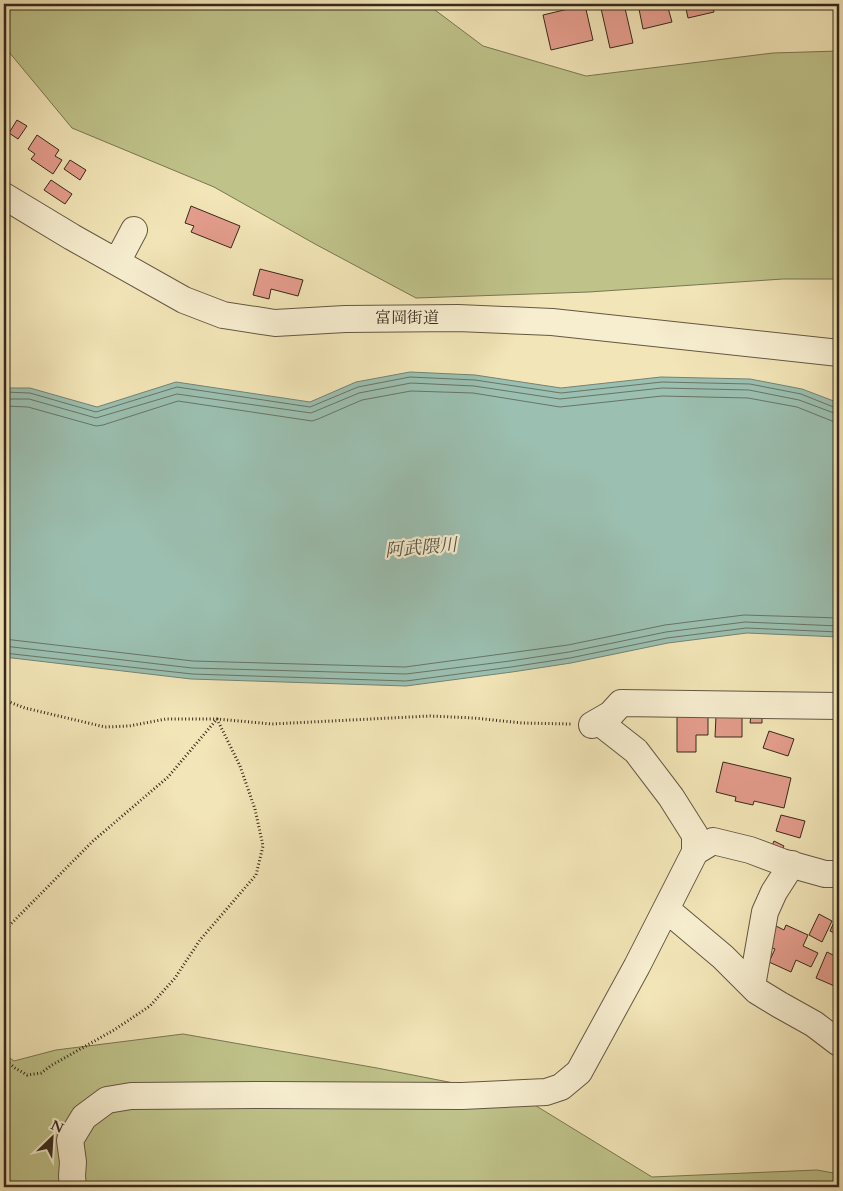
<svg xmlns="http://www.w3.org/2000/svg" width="843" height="1191" viewBox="0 0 843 1191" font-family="Cardo,'Noto Serif JP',serif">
  <rect width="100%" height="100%" fill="#f2e5b7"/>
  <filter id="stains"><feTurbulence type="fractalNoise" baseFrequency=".004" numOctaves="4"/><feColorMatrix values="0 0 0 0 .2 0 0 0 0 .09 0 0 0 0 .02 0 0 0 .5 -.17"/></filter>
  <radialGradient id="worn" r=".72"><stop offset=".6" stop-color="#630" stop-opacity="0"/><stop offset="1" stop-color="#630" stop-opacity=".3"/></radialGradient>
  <path fill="#bfc38a" stroke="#7a7652" d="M4,4H427L483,46L586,76L773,53L839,51V279H783L589,292L416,298L315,244L214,187L72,128L4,46Z
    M183,1034L377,1068L520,1096L652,1177L817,1170L839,1174V1187H4V1054L14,1061L56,1050Z"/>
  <path fill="#9bbfb0" stroke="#728374" d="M410,372L475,375L561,388L661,377L750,379L802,389L839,403V637L747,633L668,643L571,663L512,672L406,686L191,679L4,657V388H30L97,407L176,382L310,402L356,382Z"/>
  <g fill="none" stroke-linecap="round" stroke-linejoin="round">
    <path stroke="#687466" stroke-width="1" d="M4,392L30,393L96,412L177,387L310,407L358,387L410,377L475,380L561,393L662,382L750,384L801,394L836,408H839
      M4,399H29L96,418L177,394L311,413L359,393L411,383L474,386L560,399L662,388L749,390L799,400L834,413L839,414
      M4,406L28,407L96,426L103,425L178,401L312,421L318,419L362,400L411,391L473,393L560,407L662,396L748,398L797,407L832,421L839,422
      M4,639L193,661L405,667L509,653L568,645L665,625L744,615L839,618
      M4,646L192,668L406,674L510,661L569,652L666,632L745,622L839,626
      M4,653L192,674L406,681L511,667L570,658L667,638L746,628L839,632"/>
  </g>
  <path fill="#e59d8d" stroke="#35281b" d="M600,4H624L633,43L610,48Z
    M638,4H667L672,22L643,29Z
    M685,4H712L714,12L688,18Z
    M585,5L593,40L551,50L543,15Z
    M17,120L27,126L18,139L9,133Z
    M37,135L59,150L55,156L62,160L53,174L31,159L35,154L28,149Z
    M70,160L86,170L80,180L64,169Z
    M51,180L72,194L65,204L44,190Z
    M191,206L240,226L231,248L191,232L194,226L185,223Z
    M260,269L303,280L298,296L271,289L269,299L253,295Z
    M677,716H708V735H696V752H677Z
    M716,716H742V737H715Z
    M751,716H762V723H750Z
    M769,731L794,739L788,756L763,748Z
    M723,762L791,778L784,808L754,801L753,805L735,801L736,797L716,792Z
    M781,815L805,821L800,838L776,831Z
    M774,841L784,846L781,852L771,848Z
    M819,914L832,921L822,942L809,935Z
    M835,920L839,922V935L830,931Z
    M786,925L808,935L803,946L818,953L811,967L796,960L791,972L769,962L775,949L767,946L776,926L784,930Z
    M827,952L839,958V988L816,978Z"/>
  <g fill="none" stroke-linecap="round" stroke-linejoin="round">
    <defs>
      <path id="minor" d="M4,196L72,237L184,300L223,315L275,323L345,319L458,318L552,322L839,353
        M117,262L134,230
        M592,725L611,714L621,703L839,706
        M695,852L713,841L750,850L782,862L825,874H839
        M666,909L723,957L757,991L780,1005L814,1024L839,1043
        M752,986L765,912L774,892L792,864
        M73,1187L72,1176L73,1162L70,1140L84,1117L107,1100L131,1096L265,1095L462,1096L546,1092L561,1087L579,1072L637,966L695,852V835L671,797L636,751L599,722"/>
    </defs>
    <use href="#minor" stroke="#645742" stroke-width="28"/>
    <path stroke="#35281b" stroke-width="3" stroke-dasharray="1 2.5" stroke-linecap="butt" d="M4,700L25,708L105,727L129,726L166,719H217L272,724L430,716L474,718L522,723L571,724
      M4,931L93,841L168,777L217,719L240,766L255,809L263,846L256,875L200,940L175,978L150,1006L114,1030L52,1065L41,1073L27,1075L15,1068L4,1059"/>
    <use href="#minor" stroke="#f7eed0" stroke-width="26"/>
  </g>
  <g text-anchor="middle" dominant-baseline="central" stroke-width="4.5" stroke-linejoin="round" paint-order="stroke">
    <g font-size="16" fill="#35281b" stroke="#f7eed0">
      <text x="407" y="318">富岡街道</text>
    </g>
    <g font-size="18" font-style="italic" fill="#545548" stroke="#f7eed0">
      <text transform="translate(421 548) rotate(-5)">阿武隈川</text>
    </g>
  </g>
  <rect width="843" height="1191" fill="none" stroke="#f2e5b7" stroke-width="20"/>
  <rect x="5" y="5" width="833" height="1181" fill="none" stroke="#35281b" stroke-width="2.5"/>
  <rect x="10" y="10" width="823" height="1171" fill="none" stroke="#35281b"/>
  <g transform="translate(52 1138) rotate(25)" stroke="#f7eed0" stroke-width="4" paint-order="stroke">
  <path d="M0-4L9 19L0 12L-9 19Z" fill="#35281b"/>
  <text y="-8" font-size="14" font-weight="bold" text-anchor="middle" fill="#35281b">N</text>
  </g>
  <rect width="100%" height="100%" filter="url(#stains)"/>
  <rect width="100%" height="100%" fill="url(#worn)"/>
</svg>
